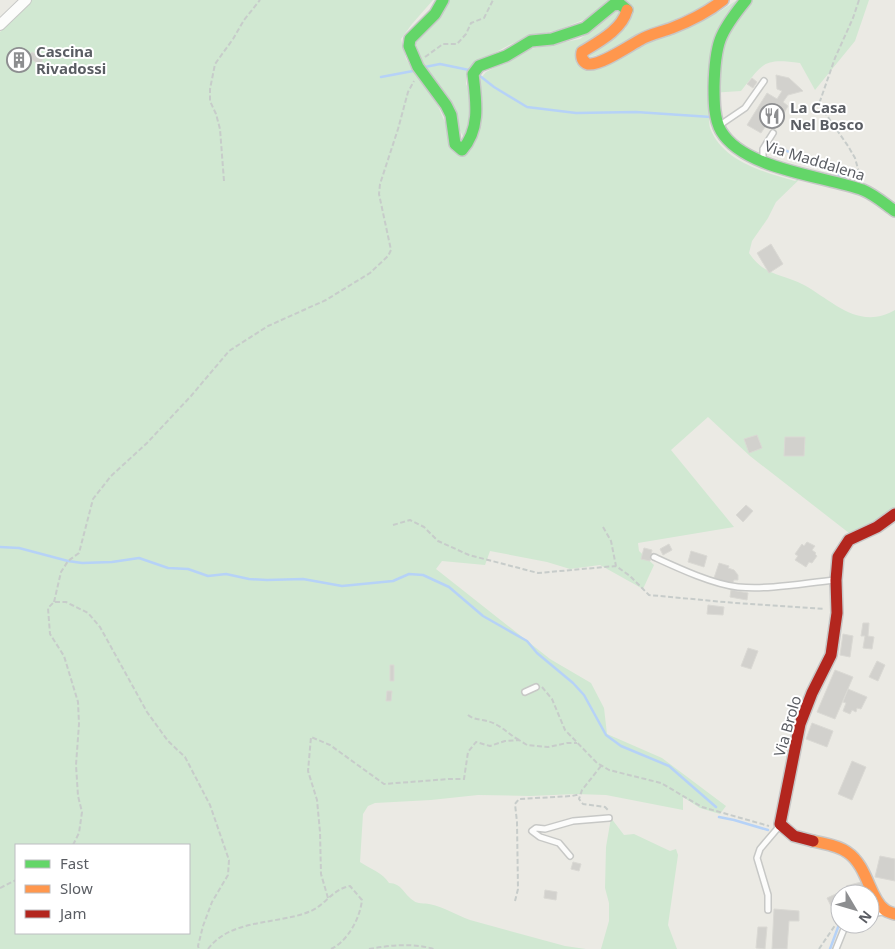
<svg xmlns="http://www.w3.org/2000/svg" width="895" height="949" viewBox="0 0 895 949" font-family="'Noto Sans',sans-serif">
  <rect width="100%" height="100%" fill="#ebeae4"/>
  <path fill="#d1e8d2" fill-rule="evenodd" d="M32,0H433L412,24L401,39L406,59L438,106L459,155L481,78L486,72L530,49L580,39L617,11L621,12L581,64L719,12L737,0H869L855,41L815,90L800,63C763,58 763,63 741,91L710,93C710,102 708,120 710,128C723,162 764,172 795,181L806,173L776,202L768,218L752,241L749,253C765,277 781,273 804,285C833,301 859,331 895,310V507L873,522L849,533L750,456L708,417L671,450L734,527L638,543L639,551L654,565L643,589L600,565L570,569L547,562L490,551L485,565L442,561L436,569L550,659L591,683L604,708L607,734L662,758L726,806L720,814L700,808L683,797V810L606,795L576,794L530,796L478,795L431,800L375,803L368,806L363,814L360,862C369,868 383,873 389,883C402,883 404,895 414,901C417,904 425,903 429,904C444,907 456,915 470,920L565,946L586,949H0V32ZM16,845H189V933H16Z
    M450,0H614L588,18L558,30L531,36L511,44L471,66L466,73V84L472,96L470,119L466,135L463,136L421,62L416,43Z
    M624,0H717L600,54L590,57L589,53L626,28Z
    M611,818L624,835L634,834L670,851L676,849L678,855L668,925L677,949H601L609,921V903L605,888L606,847Z"/>
  <g fill="none" stroke-linecap="round" stroke-linejoin="round">
    <path stroke="#b6d2f7" stroke-width="2.5" d="M425,67L440,64L469,70
      M480,76L494,87L527,107L576,113L636,112L711,117
      M381,77L413,71
      M778,146C799,159 824,167 846,178
      M0,547L19,548L68,561L82,563L112,562L139,558L168,568L188,569L208,576L226,574L249,579L267,580L303,579L342,586L393,581L409,574L423,575L449,587L483,616L527,641L537,653L573,683L584,695L606,735L621,746L669,766L716,807
      M719,817L734,820L768,830
      M830,949L840,922"/>
  </g>
  <path fill="#d2d1cd" stroke="#dad9d4" d="M18,48L28,51L21,72L11,69Z
    M32,52L43,59L40,65L28,57Z
    M776,75L789,78L803,91L788,95L783,102L788,106L775,129L767,124L761,133L747,125L767,93L777,99L782,91L777,89Z
    M752,78L757,82L753,88L747,84Z
    M771,244L783,264L769,273L757,253Z
    M757,435L762,448L749,453L744,439Z
    M785,437H805L804,456H784Z
    M746,505L753,511L743,522L736,515Z
    M807,542L815,546L812,550L816,553L815,554L817,556L812,563L809,562L806,567L795,560L798,556L795,554L802,544L804,546Z
    M669,544L672,550L663,555L660,549Z
    M644,548L652,550L650,561L641,559Z
    M691,551L707,556L704,567L688,562Z
    M719,563L729,566L728,568L734,570L738,575V580H734L732,584L714,578Z
    M731,590L748,593L747,600L730,597Z
    M708,605L724,607L723,615L707,614Z
    M863,623H869L868,636L874,637L872,649L863,648L865,636H861Z
    M843,634L853,636L850,657L840,655Z
    M748,648L758,651L751,669L741,666Z
    M877,661L885,665L878,681L869,677Z
    M390,665H394V681H390Z
    M835,670L853,677L835,719L817,712Z
    M848,689L867,697L861,709L857,708L856,712L852,710L850,714L843,711L846,703L843,702Z
    M387,691H392L391,701H386Z
    M812,723L833,731L827,747L806,739Z
    M852,761L866,767L852,800L838,794Z
    M880,856L895,859V881L875,877Z
    M573,862L581,864L579,871L571,869Z
    M865,881L869,894H848L846,886Z
    M545,890L557,892L556,900L544,898Z
    M840,892V902L831,906L827,898Z
    M774,909L799,911V921H789L787,949H772Z
    M758,927H767L765,949L756,948Z"/>
  <g fill="none" stroke-linecap="round" stroke-linejoin="round">
    <defs>
      <path id="lane" d="M720,125L745,108L764,81
        M763,158V149L773,133
        M654,557C678,568 712,584 738,587C770,590 804,583 835,580
        M525,692L536,687
        M570,856L559,843L540,837L532,831L536,828L545,829L573,821L609,818
        M768,910V895L757,858L760,849L777,829
        M870,914L883,912
        M836,949L846,924"/>
      <path id="street" d="M0,25L26,0"/>
      <path id="fast" d="M443,0L435,14L410,39L409,46L418,67L446,105L451,115L455,144L462,150C481,129 476,100 473,74L479,66L506,56L531,41L552,39L585,28L613,5L620,4L627,10
        M746,0C719,33 715,43 714,87C714,101 714,119 721,131C744,170 825,176 863,190C875,195 885,204 895,211"/>
      <path id="slow" d="M627,10C622,30 598,42 582,52C581,57 582,62 588,64C600,66 629,46 640,40C650,34 662,32 672,28C690,21 708,12 723,0
        M813,841C825,844 837,845 847,852C868,866 869,898 884,909C887,912 892,913 895,914"/>
      <path id="jam" d="M813,841L794,836L780,824L800,724L812,693L831,655L837,613L836,580L838,557L849,540L877,527L895,514"/>
    </defs>
    <use href="#lane" stroke="#c7c8c6" stroke-width="8"/>
    <use href="#street" stroke="#c7c8c6" stroke-width="12"/>
    <use href="#fast" stroke="#c7c7c7" stroke-width="14"/>
    <use href="#slow" stroke="#c7c7c7" stroke-width="14"/>
    <use href="#jam" stroke="#c7c7c7" stroke-width="14"/>
    <path stroke="#c7ccca" stroke-width="2" stroke-dasharray="5 2.5" stroke-linecap="butt" d="M859,0L853,18L835,58L819,104L848,146L855,158L860,176
      M425,57L443,44H457L466,34L471,23L484,18L493,0
      M224,181L220,129L216,114L210,101V89L215,64L233,39L244,20L260,0
      M393,525L410,520L424,527L438,541L469,555L538,573L616,566L630,576L649,595L735,603L825,609
      M603,527L611,541L616,566
      M54,602L61,572L68,561L79,553L93,499L111,476L147,443L191,396L229,351L268,326L326,300L370,273L388,256L391,250L379,194L380,184L398,129L408,92L414,81
      M542,687L552,699L565,730L597,763L609,770L661,783L702,807L769,826
      M468,715C475,721 487,719 495,724C504,728 511,736 519,740
      M601,766L582,790L579,799L583,804L605,807L609,811
      M73,845L79,833L82,812L78,796L76,765L79,724L78,702L64,656L50,634L48,608L54,602H66L88,613L100,627L147,712L168,741L185,757L210,805L229,860L228,875L212,902L203,926L198,946L199,949
      M0,888L16,880
      M328,898L321,874L320,832L317,800L308,771L311,737L330,745L384,784L449,779H464L468,752L476,742L490,746L505,741L519,740L527,745L548,747L567,743H577
      M515,901L518,889L517,822L515,804L519,799L572,796L580,794
      M208,949C231,918 278,925 311,911C326,904 333,889 350,886L362,900C360,918 348,941 331,949
      M369,949C391,945 413,943 434,949
      M819,949L840,918"/>
    <use href="#lane" stroke="#fcfcfb" stroke-width="5"/>
    <use href="#street" stroke="#fcfcfb" stroke-width="10"/>
    <use href="#fast" stroke="#63d668" stroke-width="11"/>
    <use href="#slow" stroke="#ff974d" stroke-width="11"/>
    <use href="#jam" stroke="#b3261e" stroke-width="11"/>
  </g>
  <defs>
    <symbol id="building-ring" viewBox="-11 -11 22 22"><circle r="9.5" fill="#fff" stroke="#8d8e90" stroke-width="1.5"/><path d="M-4-6H4V6H1V3H-1V6H-4ZM-2.5-4.3h1.7v1.8h-1.7ZM.8-4.3h1.7v1.8H.8ZM-2.5-1h1.7V.8h-1.7ZM.8-1h1.7V.8H.8Z" fill="#8d8e90"/></symbol>
    <symbol id="restaurant-ring" viewBox="-11 -11 22 22"><circle r="9.5" fill="#fff" stroke="#8d8e90" stroke-width="1.5"/><path d="M-5-6h1v4h1v-4h1v4h1v-4h1v5L-1.5 .5V6h-2V.5L-5-1ZM5-6V6H3V1.5H1.5Q1.5-4 5-6Z" fill="#8d8e90"/></symbol>
  </defs>
  <g fill-rule="evenodd">
    <use href="#building-ring" x="5" y="46" width="28" height="28"/>
    <use href="#restaurant-ring" x="758" y="102" width="28" height="28"/>
  </g>
  <g text-anchor="middle" dominant-baseline="central" stroke-width="4" stroke-linejoin="round" paint-order="stroke">
    <g font-size="15" font-weight="bold" fill="#5a5d63" stroke="#fff" text-anchor="start">
      <text x="36" y="51">Cascina<tspan x="36" dy="17">Rivadossi</tspan></text>
      <text x="790" y="107">La Casa<tspan x="790" dy="17">Nel Bosco</tspan></text>
    </g>
    <g font-size="15" fill="#5a5d63" stroke="#fff">
      <text transform="translate(815 160) rotate(17)">Via Maddalena</text>
      <text transform="translate(787 726) rotate(-74)">Via Brolo</text>
    </g>
  </g>
  <rect x="15" y="844" width="175" height="90" fill="#ffffff" stroke="#bdbec1"/>
  <rect x="25" y="860" width="25" height="8" fill="#63d668" stroke="#bdbec1"/>
  <text x="60" y="869" font-size="15" fill="#5a5d63">Fast</text>
  <rect x="25" y="885" width="25" height="8" fill="#ff974d" stroke="#bdbec1"/>
  <text x="60" y="894" font-size="15" fill="#5a5d63">Slow</text>
  <rect x="25" y="910" width="25" height="8" fill="#b3261e" stroke="#bdbec1"/>
  <text x="60" y="919" font-size="15" fill="#5a5d63">Jam</text>
  <g transform="translate(855 909) rotate(128)"><circle r="24" fill="#ffffff" stroke="#bdbec1"/>
  <path d="M0-4L9 19L0 12L-9 19Z" fill="#8d8e90"/>
  <text y="-8" font-size="14" font-weight="bold" text-anchor="middle" fill="#5a5d63">N</text>
  </g>
</svg>
